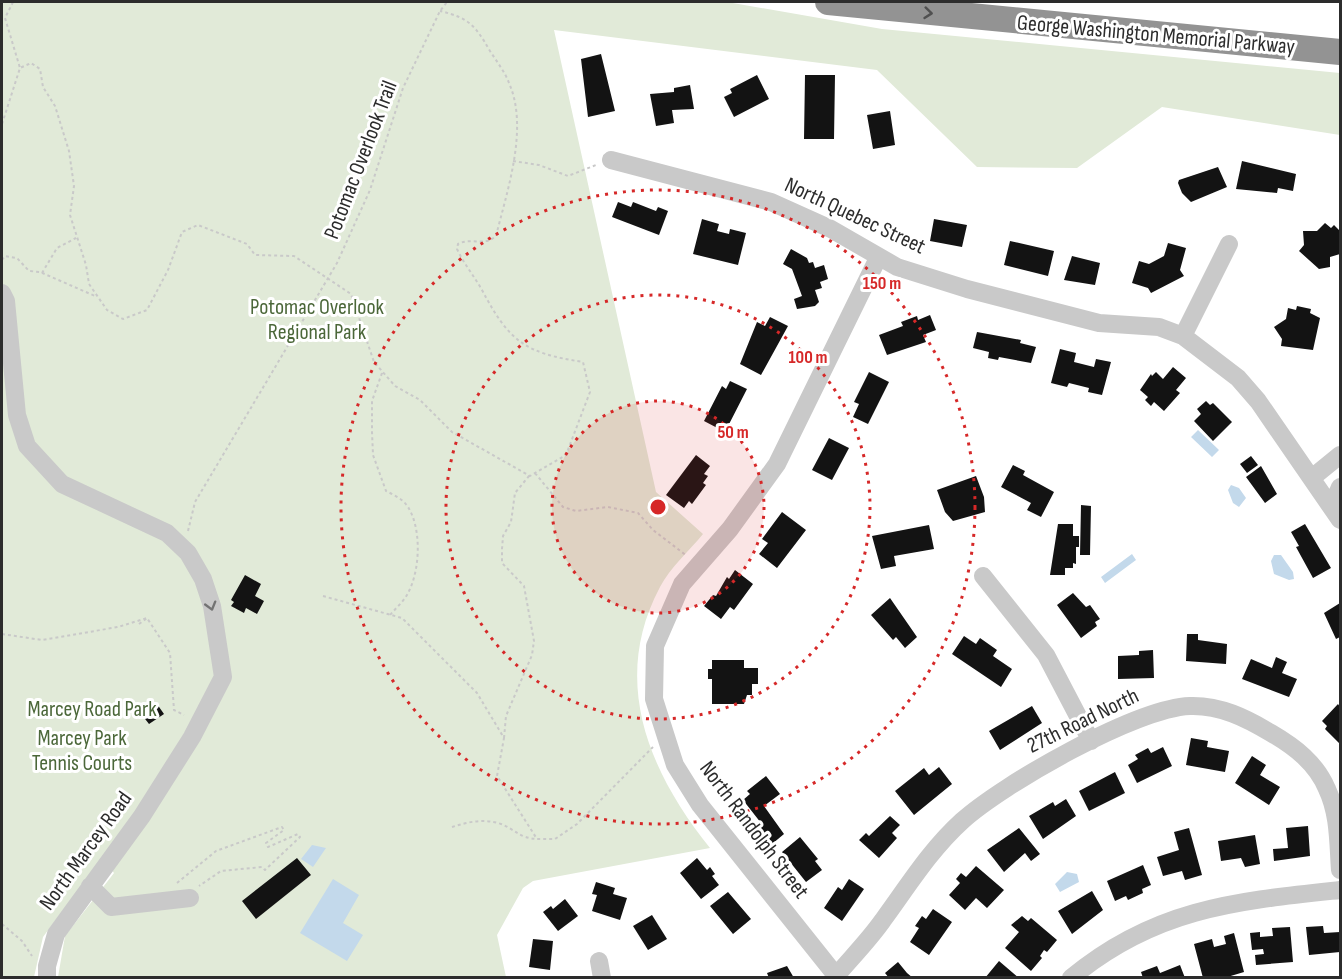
<svg xmlns="http://www.w3.org/2000/svg" width="1342" height="979" viewBox="0 0 1342 979" font-family="'Sofia Sans Condensed',sans-serif">
  <rect width="100%" height="100%" fill="#fff"/>
  <path fill="#e1ead8" d="M2,2H727L882,29L1340,73V135L1162,107L1077,168L977,167L877,70L554,30L656,492L703,534C689,551 670,568 660,587C610,681 649,772 710,848L533,881L523,888L497,935L506,977H58L65,936L114,873L110,868L135,814L43,937L34,977L2,978Z"/>
  <path fill="#c3d9eb" d="M1198,430L1219,450L1212,457L1191,437Z
    M1231,485L1239,488L1246,498L1239,507L1233,503L1228,490Z
    M1132,554L1136,560L1105,583L1101,577Z
    M1274,555H1281L1293,572L1294,579L1289,580L1274,574L1271,561Z
    M312,845L326,848L313,867L301,859Z
    M1067,872L1077,874L1079,882L1060,892L1055,884Z
    M333,879L359,895L343,923L363,935L347,961L300,933Z"/>
  <path fill="#131313" d="M601,54L615,111L588,117L581,59Z
    M757,75L769,99L734,117L724,97L732,93L730,89Z
    M805,75H835L834,139H804Z
    M690,85L694,109L672,110L674,123L656,126L650,94L674,92V88Z
    M890,111L895,145L873,149L867,115Z
    M1242,161L1296,174L1293,191L1278,188L1277,193L1236,189Z
    M1218,167L1227,187L1191,202L1182,193L1178,183L1179,180Z
    M618,202L631,207L633,202L656,211L658,207L668,211L659,235L612,217Z
    M702,219L719,224L717,231L729,234L730,229L746,233L738,265L693,254Z
    M934,219L967,225L962,247L930,241Z
    M1325,223L1331,228L1334,225L1340,231V254L1330,257V267L1319,269L1299,251L1304,245L1303,231H1317Z
    M1010,241L1054,251L1048,276L1004,265Z
    M1168,243L1186,248L1180,270L1184,276L1151,293L1148,288L1132,283L1139,261L1149,264L1164,256Z
    M791,249L807,258L809,263L813,262L815,268L824,265L828,279L820,282L822,288L815,290L819,302L815,306L797,309L794,299L802,296L792,269L783,264Z
    M1072,256L1100,263L1095,285L1064,280Z
    M1297,306L1311,309L1310,313L1320,318L1313,350L1281,346L1282,339L1274,327L1286,319L1288,308L1296,310Z
    M930,315L936,330L923,335L926,342L887,355L879,335L903,326L901,322L917,316L918,320Z
    M770,317L788,326L761,375L740,364L757,322L765,326Z
    M977,332L1021,340L1020,343L1036,347L1031,363L999,357L998,360L988,358L989,352L973,348Z
    M1060,349L1076,353L1074,362L1094,367L1096,359L1111,362L1102,395L1088,392L1089,388L1069,383L1067,387L1051,383Z
    M1173,367L1186,378L1176,390L1180,393L1164,411L1154,402L1151,406L1145,400L1148,397L1140,390L1151,374L1152,376L1156,372L1163,379Z
    M869,372L889,382L868,424L853,417L859,404L854,402Z
    M730,381L747,389L725,432L704,421L722,386L726,389Z
    M1206,401L1210,405L1213,403L1232,422L1213,441L1194,421L1201,414L1197,409Z
    M829,438L849,448L832,480L812,470Z
    M696,455L710,466L704,474L708,476L703,483L706,485L692,504L689,501L684,508L666,495Z
    M1251,456L1258,465L1247,473L1240,464Z
    M1013,465L1025,471L1023,475L1054,492L1041,517L1027,510L1031,503L1001,487Z
    M1261,466L1277,494L1265,503L1246,477Z
    M976,476L984,497L985,512L953,521L945,512L937,490Z
    M1081,505L1091,506L1090,555H1080Z
    M782,512L806,530L777,568L759,554L768,543L762,539Z
    M1058,524H1073V536H1079V547H1076V564L1073,563V568H1065V575H1050Z
    M1305,524L1331,568L1313,578L1296,547L1299,546L1291,532Z
    M929,525L934,549L894,556L896,566L881,569L872,536Z
    M735,570L753,584L734,610L730,607L721,619L704,606L713,595L716,596L727,577L729,579Z
    M245,575L261,584L255,596L264,601L257,614L246,608L244,613L231,606L234,602L231,600Z
    M1073,593L1086,607L1090,605L1100,619L1095,622L1097,626L1081,638L1057,605Z
    M890,598L917,637L905,648L896,637L893,640L871,615Z
    M1340,603V637L1336,639L1324,613Z
    M1187,634H1198V640L1227,644L1226,664L1186,661Z
    M964,636L976,644L980,638L997,650L993,656L1012,669L1001,687L952,654Z
    M1153,650L1154,678L1118,679V656L1139,655V651Z
    M1276,657L1287,662L1282,673L1297,679L1289,697L1242,679L1251,659L1272,668Z
    M712,660H744V668H758V684H752V695H747L744,704H712V679H708V669H712Z
    M157,704L164,714L149,724L142,715Z
    M1338,704L1340,707V744L1325,729L1327,726L1322,721Z
    M1032,706L1042,723L1000,750L989,731Z
    M1191,738L1208,741L1207,747L1229,751L1225,772L1186,765Z
    M1163,747L1172,766L1137,783L1128,765L1138,759L1135,755L1148,748L1151,753Z
    M1252,756L1266,765L1260,775L1280,787L1269,805L1235,783Z
    M939,767L952,784L914,815L895,791L924,768L929,775Z
    M1115,772L1125,793L1089,811L1079,791Z
    M766,776L780,794L764,806L784,834L772,844L757,826L761,823L743,800L750,794L747,791Z
    M1066,799L1076,816L1043,839L1029,816L1053,802L1055,806Z
    M890,816L900,825L892,833L897,838L879,858L859,840L866,833L869,836Z
    M1308,826L1310,856L1274,861L1273,849L1288,848L1286,828Z
    M1019,828L1040,854L1031,861L1025,853L1004,872L987,850Z
    M1189,828L1202,875L1185,880L1182,871L1163,876L1157,857L1179,850L1174,832Z
    M1255,835L1260,864L1245,867L1241,858L1221,861L1218,841Z
    M800,837L818,859L815,861L822,870L806,882L782,852Z
    M297,858L311,875L256,919L242,901Z
    M697,858L707,870L710,867L715,874L712,876L719,885L701,899L680,873Z
    M1143,865L1151,885L1142,889L1143,893L1128,900L1126,896L1115,901L1107,881Z
    M976,866L1004,890L987,908L976,898L965,910L949,895L960,883L956,879L961,873L966,877Z
    M849,879L864,889L842,921L824,908L838,887L842,890Z
    M596,882L615,888L613,894L627,898L620,920L592,911L597,895L592,894Z
    M1092,891L1103,910L1072,934L1058,911Z
    M728,892L751,919L733,934L710,906Z
    M565,899L578,916L558,931L543,912L551,906L553,909Z
    M933,909L952,922L929,955L910,942L919,928L915,926L922,916L926,919Z
    M652,915L667,939L648,950L633,926Z
    M1022,916L1028,921L1031,918L1057,940L1047,952L1044,950L1040,956L1042,958L1031,971L1005,948L1019,932L1011,925Z
    M1323,926L1324,933L1340,932V952L1309,955L1306,927Z
    M1290,927L1293,962L1256,965L1255,955L1264,954L1263,949L1252,950L1250,933L1260,932V937L1273,936L1272,928Z
    M1234,933L1244,972L1224,978H1203L1194,944L1212,939L1214,947L1226,944L1224,936Z
    M533,939L553,941L550,970L529,967Z
    M999,961L1019,978H985Z
    M898,962L907,973L913,978H889L885,973Z
    M1180,965L1185,978H1143L1141,972L1157,966L1160,973Z
    M787,966L794,978H769L767,973Z"/>
  <g fill="none" stroke-linecap="round" stroke-linejoin="round">
    <path stroke="#c9c9c9" stroke-width="2" stroke-dasharray="3 3" stroke-linecap="butt" d="M13,2L5,18L20,68
      M2,124L20,68L31,63L40,69L43,87L55,106L69,151L74,186L70,215L86,265L89,284L107,310L123,319L147,310L168,270L182,232L198,225L247,244L255,255L294,256L351,294L374,362L395,386L420,400L452,432L530,476L566,455L590,392L583,362C524,353 509,341 482,290C474,276 464,264 457,249L458,244C471,237 484,247 496,236C507,191 529,128 509,83C505,72 497,62 490,51C475,25 469,18 440,11
      M513,161L539,165L568,176L596,165
      M2,260L5,256L17,258L29,271L40,272L95,296
      M42,273L57,248L76,238
      M382,373L372,401V432L373,455L386,491C394,495 403,499 408,507C422,529 420,571 408,593C404,601 396,608 390,615
      M535,473L563,507L576,511L608,507L638,513L653,530L687,556
      M188,531L195,502L337,263L370,190L403,88L440,11L447,2
      M323,596L402,618L477,693L504,738L497,776L537,839H555L577,824L653,747
      M139,624L147,618L170,653L174,710L184,715
      M2,634L42,640L118,627L147,618
      M504,738L506,716L532,655L534,641L524,586L502,563V549L503,536L511,522L515,493L529,476
      M452,827C468,822 484,818 501,824C516,830 519,838 537,839
      M177,883L216,851L282,827L284,830L266,843L268,847L298,834L300,837L265,870L262,867L221,871L199,886
      M2,924L22,941L32,956"/>
    <path stroke="#c9c9c9" stroke-width="18" d="M611,160L771,202L831,229L897,267L967,289L1099,323L1159,327L1183,336L1238,378L1258,401L1340,520
      M2,293L6,301L17,415L27,446L62,484L167,533L188,553L203,579L212,606L223,677L192,737L142,816L56,934L47,966V978
      M1183,336L1229,244
      M1313,477L1340,455
      M1332,506L1340,487
      M983,576L1046,655L1091,741
      M90,886L111,907L190,898
      M599,961L602,978
      M836,976C852,957 869,940 883,920C908,886 930,850 962,821C1003,784 1136,708 1190,706C1220,705 1246,718 1271,733C1295,747 1316,763 1327,789C1339,814 1338,843 1340,870
      M838,978L700,805L675,765L654,699L655,646L682,584L730,529L777,464L878,258
      M1071,978C1155,908 1237,901 1340,890"/>
    <path stroke="#939393" stroke-width="26" d="M828,2L1340,52"/>
  </g>
  <defs><path id="oneway-chevron" d="M-2-3.5L2.5 0L-2 3.5" fill="none" stroke-width="1.6" stroke-linecap="round" stroke-linejoin="round" transform="scale(1.5)"/></defs>
  <use stroke="#505050" href="#oneway-chevron" transform="translate(928 13) rotate(6)"/>
  <use stroke="#737373" href="#oneway-chevron" transform="translate(211 606) rotate(74)"/>
  <circle cx="658" cy="507" r="106" fill="#d62828" fill-opacity=".12"/>
  <g fill="none" stroke="#d62828" stroke-width="3" stroke-dasharray="3 6">
    <circle cx="658" cy="507" r="106"/>
    <circle cx="658" cy="507" r="212"/>
    <circle cx="658" cy="507" r="317"/>
  </g>
  <g text-anchor="middle" dominant-baseline="central" stroke-width="6" stroke-linejoin="round" paint-order="stroke">
    <g font-size="22" fill="#2c2c2c" stroke="#fff">
      <text transform="translate(1156 35) rotate(5)">George Washington Memorial Parkway</text>
      <text transform="translate(361 160) rotate(-69)">Potomac Overlook Trail</text>
      <text transform="translate(855 216) rotate(25)">North Quebec Street</text>
      <text transform="translate(1083 721) rotate(-26)">27th Road North</text>
      <text transform="translate(754 830) rotate(53)">North Randolph Street</text>
      <text transform="translate(86 851) rotate(-54)">North Marcey Road</text>
    </g>
    <g font-size="22" fill="#4b6739" stroke="#fff">
      <text x="317" y="307">Potomac Overlook<tspan x="317" dy="25">Regional Park</tspan></text>
      <text x="92" y="709">Marcey Road Park</text>
      <text x="82" y="738">Marcey Park<tspan x="82" dy="25">Tennis Courts</tspan></text>
    </g>
  </g>
  <circle cx="658" cy="507" r="9" fill="#d62828" stroke="#fff" stroke-width="3"/>
  <g font-size="18" text-anchor="middle" font-weight="bold" fill="#d62828" stroke="#fff" stroke-width="6" stroke-linejoin="round" paint-order="stroke">
    <text x="882" y="289">150 m</text>
    <text x="808" y="363">100 m</text>
    <text x="733" y="438">50 m</text>
  </g>
  <rect width="1342" height="979" fill="none" stroke="#2c2c2c" stroke-width="6"/>
</svg>
